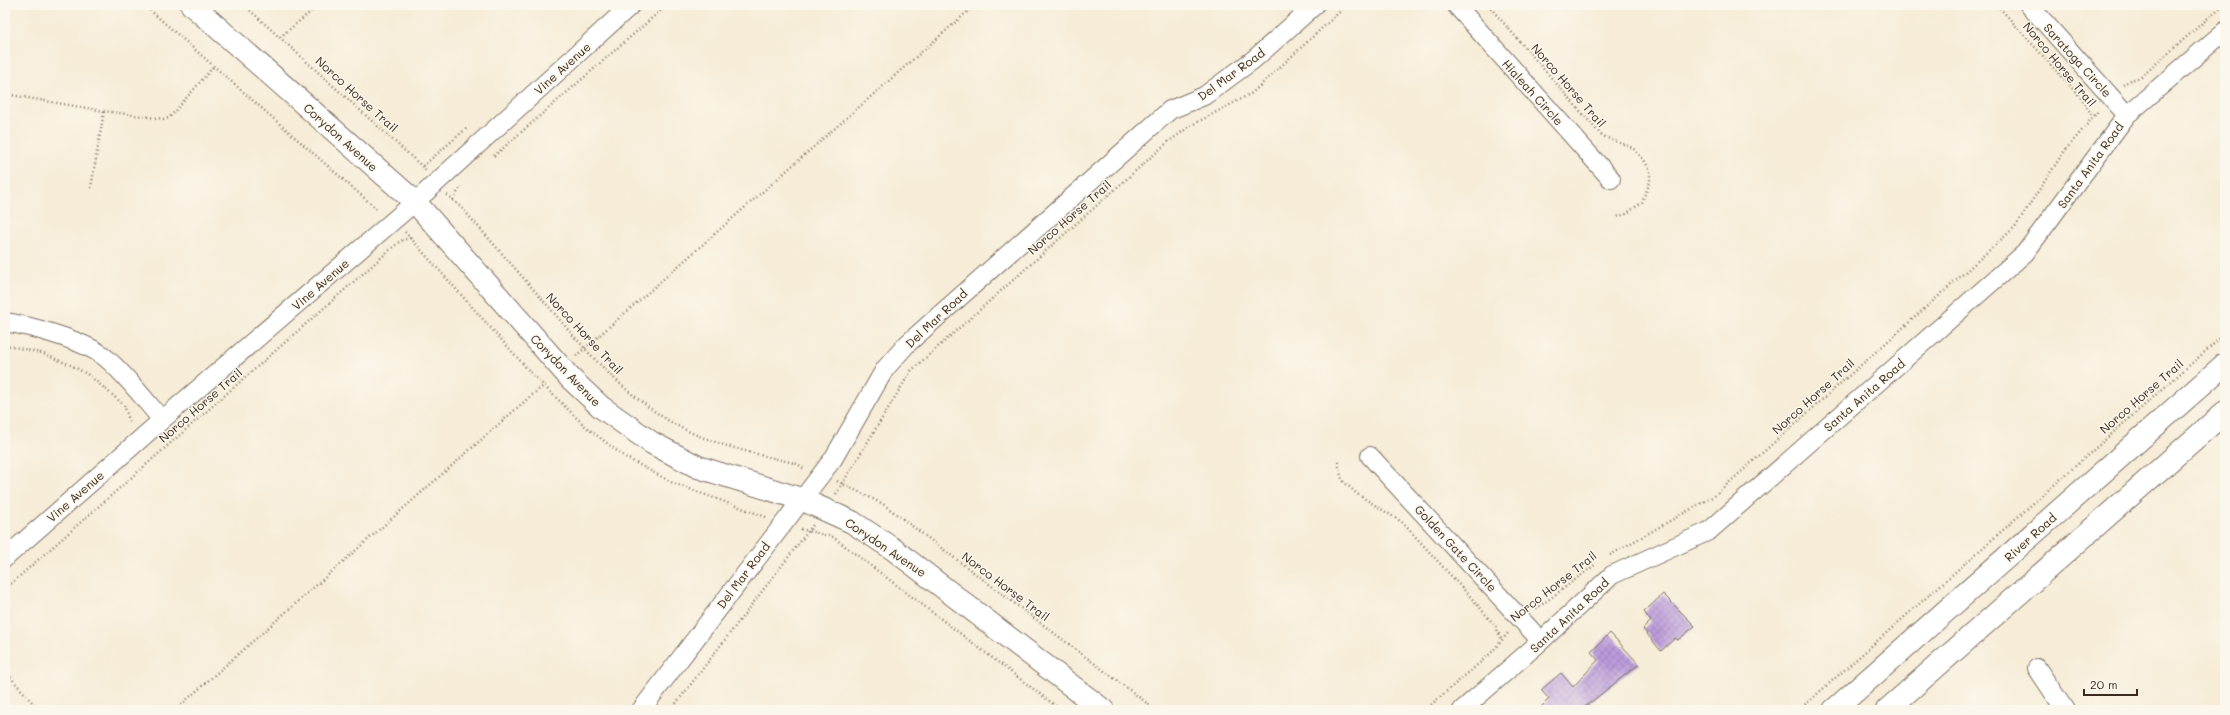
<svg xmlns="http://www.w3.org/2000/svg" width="2230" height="715" viewBox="0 0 2230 715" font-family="Mali,sans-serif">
  <defs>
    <pattern id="building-cross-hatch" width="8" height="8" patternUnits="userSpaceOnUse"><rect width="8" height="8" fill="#bb9bdc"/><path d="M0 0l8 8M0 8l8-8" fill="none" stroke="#997fb2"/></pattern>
  </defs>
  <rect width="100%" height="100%" fill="#fbf7ec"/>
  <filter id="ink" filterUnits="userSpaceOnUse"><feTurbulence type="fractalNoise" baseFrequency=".025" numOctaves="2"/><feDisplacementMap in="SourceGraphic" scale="8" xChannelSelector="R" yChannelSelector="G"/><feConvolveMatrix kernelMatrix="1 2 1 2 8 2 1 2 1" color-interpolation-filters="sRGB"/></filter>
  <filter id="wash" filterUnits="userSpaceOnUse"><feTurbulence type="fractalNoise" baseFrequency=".012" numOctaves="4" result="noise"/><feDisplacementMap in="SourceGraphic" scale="16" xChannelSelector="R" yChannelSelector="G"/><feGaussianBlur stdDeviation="0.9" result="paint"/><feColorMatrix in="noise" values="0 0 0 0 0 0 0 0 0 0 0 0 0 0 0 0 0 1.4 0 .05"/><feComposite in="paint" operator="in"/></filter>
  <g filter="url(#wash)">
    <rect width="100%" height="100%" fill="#f6ecd7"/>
    <g id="blocks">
      <path fill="url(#building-cross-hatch)" d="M1663,594L1695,626L1678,640L1675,638L1661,651L1643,629L1651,621L1644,612Z
        M1610,633L1639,664L1581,710H1538L1549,699L1541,690L1561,673L1573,687L1598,660L1591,652Z"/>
    </g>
  </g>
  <g filter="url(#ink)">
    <use href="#blocks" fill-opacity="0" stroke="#7c6e5f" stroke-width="1"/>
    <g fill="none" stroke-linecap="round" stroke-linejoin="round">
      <defs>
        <path id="street" d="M1456,5L1611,179
          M2029,5L2127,115
          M5,322C31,326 86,341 106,358C127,376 144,399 162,420
          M1370,456L1541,641
          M5,558L162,420L415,202L631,5
          M2037,668L2065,710
          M641,710L833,459L885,369L907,344L1170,110L1204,96L1253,60L1315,5
          M1462,710L1541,641L1612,575L1709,531L2025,253L2127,115L2225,31"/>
        <path id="secondary" d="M192,5L415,202L571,379L601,407L652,443L698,467L801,499L852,522L893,549L1103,710"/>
        <path id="primary" d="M1834,710L2225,364
          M1887,710L2225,412"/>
      </defs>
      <use href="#street" stroke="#7c6e5f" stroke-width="20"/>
      <use href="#secondary" stroke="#7c6e5f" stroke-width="24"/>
      <use href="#primary" stroke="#7c6e5f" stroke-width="24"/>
      <path stroke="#7c6e5f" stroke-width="2.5" stroke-dasharray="1 3" stroke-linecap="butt" d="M144,5L378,210
        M244,5L426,170
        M1488,5L1602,136L1633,148L1644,160L1650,170V182L1642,202L1626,214L1616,217
        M1997,5L2082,99L2093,117
        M280,37L319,5
        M2123,85L2128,81L2141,77L2223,5
        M5,94L104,111L164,119L169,118L214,66
        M494,156L667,5
        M423,166L467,128
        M91,188L104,111
        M447,195L461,207C490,240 520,274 549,307C584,349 620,390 666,419C705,444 754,453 798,464L804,469
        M453,200L461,186
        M405,232L532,374L586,427L625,457L673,483L766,517
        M5,345L41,353L73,366L90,376L124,405L130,423
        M576,356L975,5
        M1338,462L1342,480L1357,494L1402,522L1476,603L1496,627L1501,639
        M837,481L883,504L1156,710
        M836,494L911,371L1168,142L1192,125L1252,93L1347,5
        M801,529L833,537L1061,710
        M1610,555L1714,496L1951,285L2015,227L2063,153L2099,110
        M5,589L400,241L410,238
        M1536,609L1596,564
        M5,671L39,710
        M175,710L533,394L545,385
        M671,710L813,525
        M1425,710L1490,654L1509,632
        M1799,710L2225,334"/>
      <use href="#street" stroke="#fff" stroke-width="18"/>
      <use href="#secondary" stroke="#fff" stroke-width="22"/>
      <use href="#primary" stroke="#fff" stroke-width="22"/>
    </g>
  </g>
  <g text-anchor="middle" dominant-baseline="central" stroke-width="3" stroke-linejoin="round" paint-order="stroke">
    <g font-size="12" fill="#3b2a1e" stroke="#fbf7ec">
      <text transform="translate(2078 60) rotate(48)">Saratoga Circle</text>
      <text transform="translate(2060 64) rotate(50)">Norco Horse Trail</text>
      <text transform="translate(562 68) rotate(-42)">Vine Avenue</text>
      <text transform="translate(1231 74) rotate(-36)">Del Mar Road</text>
      <text transform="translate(1569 85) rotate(49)">Norco Horse Trail</text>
      <text transform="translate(1533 92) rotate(48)">Hialeah Circle</text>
      <text transform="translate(357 94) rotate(42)">Norco Horse Trail</text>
      <text transform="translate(341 137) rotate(42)">Corydon Avenue</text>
      <text transform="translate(2090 165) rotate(-54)">Santa Anita Road</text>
      <text transform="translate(1069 217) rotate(-41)">Norco Horse Trail</text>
      <text transform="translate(320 284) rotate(-41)">Vine Avenue</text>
      <text transform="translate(936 318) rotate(-43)">Del Mar Road</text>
      <text transform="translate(585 333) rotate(47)">Norco Horse Trail</text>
      <text transform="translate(566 370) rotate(46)">Corydon Avenue</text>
      <text transform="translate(1864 395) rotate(-41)">Santa Anita Road</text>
      <text transform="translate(1813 396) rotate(-42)">Norco Horse Trail</text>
      <text transform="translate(2141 396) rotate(-41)">Norco Horse Trail</text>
      <text transform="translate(200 405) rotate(-41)">Norco Horse Trail</text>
      <text transform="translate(75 496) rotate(-41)">Vine Avenue</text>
      <text transform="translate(2030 537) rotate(-42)">River Road</text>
      <text transform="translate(886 547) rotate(34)">Corydon Avenue</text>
      <text transform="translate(1456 548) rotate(47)">Golden Gate Circle</text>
      <text transform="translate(743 575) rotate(-53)">Del Mar Road</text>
      <text transform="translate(1006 586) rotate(37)">Norco Horse Trail</text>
      <text transform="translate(1553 586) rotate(-38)">Norco Horse Trail</text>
      <text transform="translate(1569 615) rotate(-43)">Santa Anita Road</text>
    </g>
  </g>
  <rect width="2230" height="715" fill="none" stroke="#fbf7ec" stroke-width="20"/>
  <path d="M2084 689v6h53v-6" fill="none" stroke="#3b2a1e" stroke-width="2"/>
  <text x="2090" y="689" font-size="12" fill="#3b2a1e" stroke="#fbf7ec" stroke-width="3" paint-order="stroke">20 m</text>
</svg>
